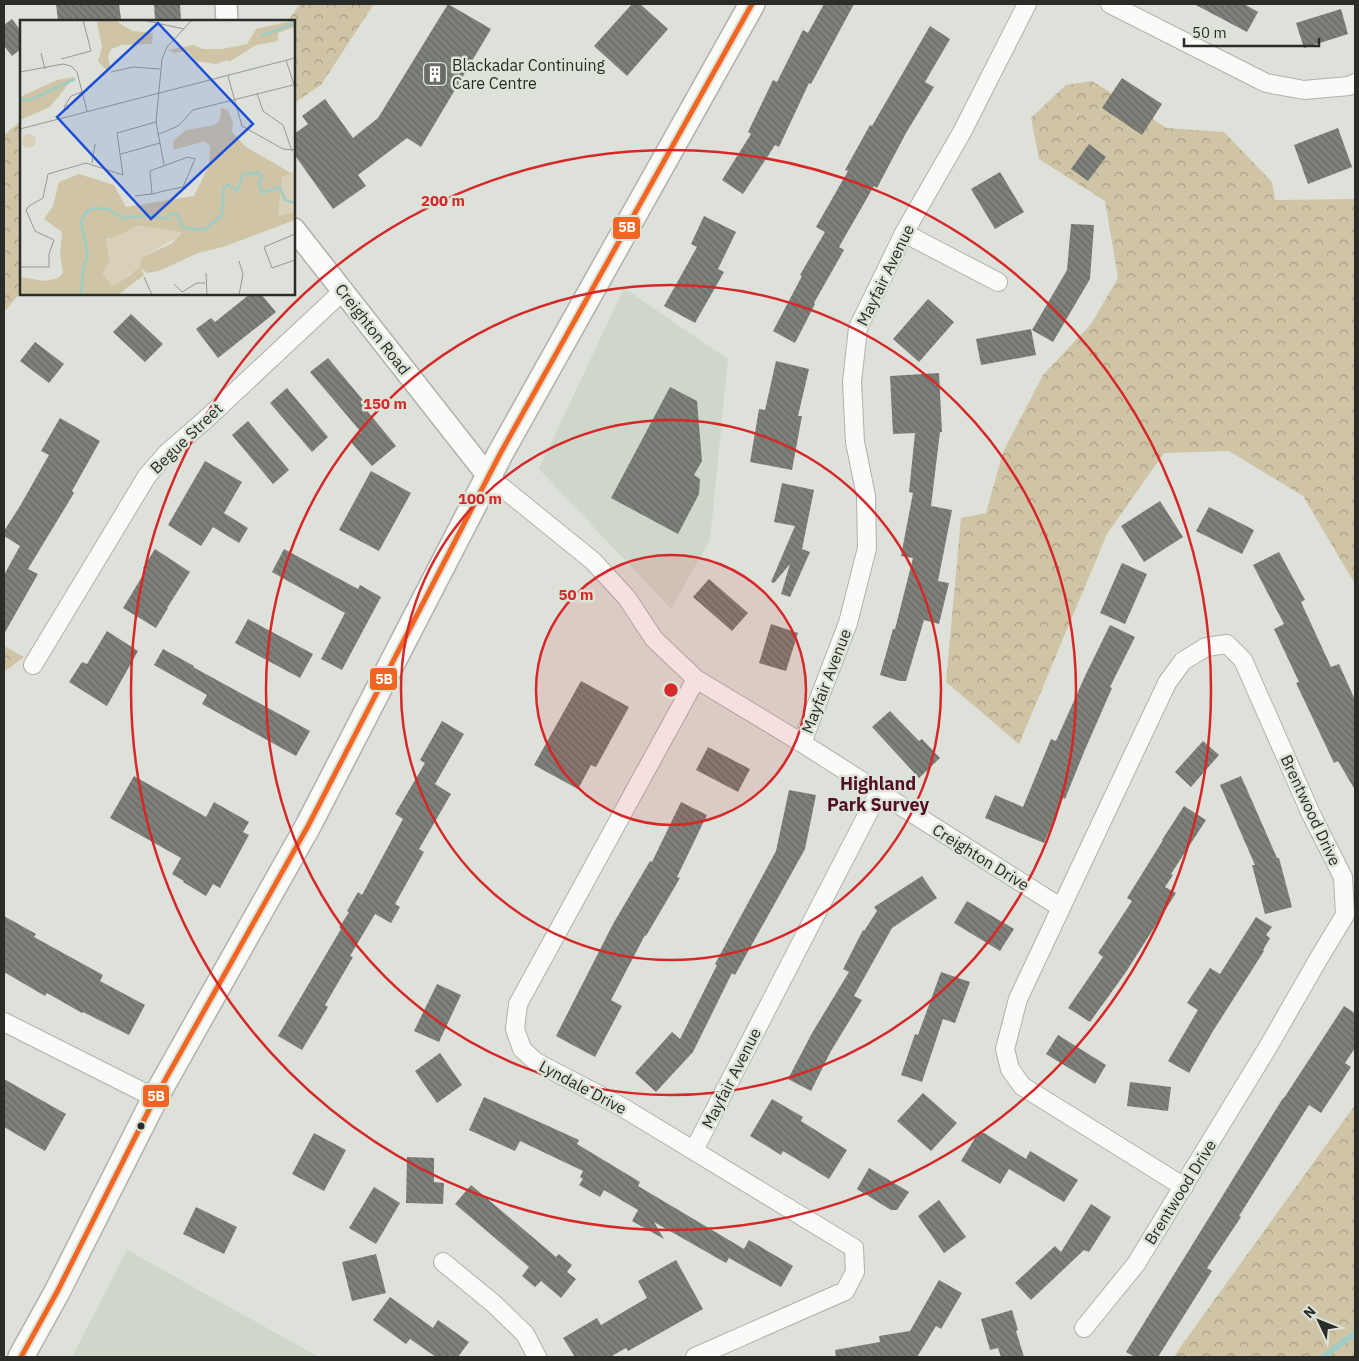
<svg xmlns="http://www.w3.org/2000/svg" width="1359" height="1361" viewBox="0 0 1359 1361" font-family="'IBM Plex Sans',sans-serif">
  <defs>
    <pattern id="forest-crowns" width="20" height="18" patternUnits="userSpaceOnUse" patternTransform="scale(1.25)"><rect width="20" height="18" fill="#d0c4a6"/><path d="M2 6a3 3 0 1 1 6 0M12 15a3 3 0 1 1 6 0" fill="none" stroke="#a99f87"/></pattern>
    <pattern id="building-back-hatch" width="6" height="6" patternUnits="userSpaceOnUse" patternTransform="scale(1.25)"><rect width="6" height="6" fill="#7e807a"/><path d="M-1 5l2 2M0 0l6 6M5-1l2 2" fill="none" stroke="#676964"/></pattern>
  </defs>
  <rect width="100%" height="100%" fill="#dde1da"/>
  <path fill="#ced7c9" d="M624,288L728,359L710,540L671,609L539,469Z
    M127,1250L319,1357H72Z"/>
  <path fill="url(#forest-crowns)" d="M300,4H374L321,85L294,103V21H288Z
    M1092,81L1167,128L1224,132L1272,182L1275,200L1355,199V584L1303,496L1229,451L1164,453L1107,534L1019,744L946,682L961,518L986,513L1003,452L1043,375L1091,324L1118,278L1105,201L1039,159L1031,118L1066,85Z
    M21,121V292L4,312V135Z
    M4,646L24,657L4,672Z
    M1355,1105V1357H1174L1179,1349Z"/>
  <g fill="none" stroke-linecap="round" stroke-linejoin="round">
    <path stroke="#9dcdc4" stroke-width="5.5" d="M1323,1357L1355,1333"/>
  </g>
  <path fill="url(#building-back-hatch)" d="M56,4H119L121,19L98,21H58Z
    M154,4H180L181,21H155Z
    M448,4L491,29L421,147L407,138L358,175L366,186L333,209L294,154V134L308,124L302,116L325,99L353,138L378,118Z
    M632,4H640L668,29L627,76L594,46Z
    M824,4H854L811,84L809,83L779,147L775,145L743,194L722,180L751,134L748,132L773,80L777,82L803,30L808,33Z
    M1194,4H1244L1258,12L1247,32Z
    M1341,9L1348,34L1304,48L1296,23Z
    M12,19L21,31V49L12,56L4,46V25Z
    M930,26L950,39L925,82L934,87L906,133L877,188L874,186L839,247L844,250L814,303L815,304L795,343L773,331L802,276L800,275L825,232L816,227L848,171L845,170L870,125L872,126Z
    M1122,78L1162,104L1142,135L1102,108Z
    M1338,128L1352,167L1308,184L1294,145Z
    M1089,144L1106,157L1088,181L1071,169Z
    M1000,172L1024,212L995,229L971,189Z
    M704,216L736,232L718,269L724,272L695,323L664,306L697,247L691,244Z
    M1071,224L1094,225L1090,279L1053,342L1032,330L1067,270Z
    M250,294H261L276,312L218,358L196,329L211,318L215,322Z
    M928,299L954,322L919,362L893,339Z
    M131,314L163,344L145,362L113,332Z
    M1031,329L1036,355L981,365L976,339Z
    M35,342L64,364L49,383L20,361Z
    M328,358L367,405L364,407L396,446L372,466L350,441L361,432L310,372Z
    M776,361L809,369L798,416H802L792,470L750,462L759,409L765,410Z
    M939,373L942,432H940L931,506L952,510L938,581L949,583L939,624L924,620L906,681H900L880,675L893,629H895L913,558L901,556L913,493L909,492L915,433L893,434L890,376Z
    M670,387L697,401L702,461L694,475L700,479L699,494L678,534L611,498Z
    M287,388L328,437L312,452L270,403Z
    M60,418L100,441L72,491L74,493L28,569L38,574L4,634V575L20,546L4,536V531L20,506L49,455L41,451Z
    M248,421L289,470L273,484L232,435Z
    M205,461L242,482L224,513L248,528L239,543L213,527L201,546L168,525Z
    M371,471L411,493L379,551L339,530Z
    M782,483L814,490L802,549L810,552L790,597L781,594L790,564L774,583L771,582L795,526L774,522Z
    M1160,501L1183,537L1144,562L1121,526Z
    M1209,507L1254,530L1242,554L1196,531Z
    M155,549L190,572L167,608H168L156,628L123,608L146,570L143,568Z
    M284,549L358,589L360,585L381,597L342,670L321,659L345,613L272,572Z
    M1279,552L1305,600L1301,602L1331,667L1339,664L1355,700V790L1338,761L1334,763L1296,683L1299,682L1274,629L1284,624L1253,565Z
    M1122,563L1147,574L1125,624L1100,613Z
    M709,579L748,613L732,631L693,597Z
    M248,619L313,654L300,678L235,643Z
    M771,624L798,633L786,671L759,663Z
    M1110,625L1135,637L1110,687L1112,688L1084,752L1065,799L1063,798L1044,843L985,818L995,795L1023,807L1051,739L1056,741L1085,676Z
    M107,631L138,651L107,706L69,682L82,662L87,664Z
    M163,649L194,666L193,667L310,731L296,756L202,704L207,695L154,665Z
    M581,681L629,707L596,767L591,765L578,789L534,765Z
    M890,711L919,741L922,739L940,758L919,778L872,727Z
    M442,721L464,734L435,784L451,794L419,849L424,852L395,904L400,907L391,923L375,914L350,956L353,957L325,1005L328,1007L302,1050L278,1036L341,929L339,928L349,912L347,911L358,892L362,895L403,819L395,814L425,763L420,760Z
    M1203,741L1219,755L1191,787L1175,772Z
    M708,747L750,769L738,792L696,770Z
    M134,776L206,817L214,802L249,822L243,832L249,835L220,888L213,884L206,896L183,882L184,881L172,874L181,858L110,818Z
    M1241,776L1277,858H1279L1292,907L1265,914L1252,865H1255L1220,785Z
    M789,790L816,795L805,849L735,975L732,973L693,1052L656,1092L635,1073L672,1032L680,1039L717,965L715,964L776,851Z
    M681,802L707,815L677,877L680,878L646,936L645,935L611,1000L622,1006L595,1057L556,1036L613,924L650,861L652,862Z
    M1184,806L1206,820L1171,874L1173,875L1165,887L1176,893L1126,972L1090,1022L1068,1008L1103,957L1098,953L1132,901L1127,898L1163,840H1162Z
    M922,876L937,898L892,928L854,996L862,1000L831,1051L811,1091L788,1079L812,1033L849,972L843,969L863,930L864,931L877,911L874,907Z
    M967,901L1014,929L1000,951L954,923Z
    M4,916L36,934L34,937L103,975L100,981L145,1005L129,1035L83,1012L82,1013L47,993L45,996L4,972Z
    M1256,917L1272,927L1266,935L1270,938L1263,950L1264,951L1213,1031L1189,1073L1168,1061L1198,1010L1187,1003L1210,968L1220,974Z
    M941,972L970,982L955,1023L943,1019L922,1082L901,1075L915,1034L918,1035Z
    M437,984L461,995L439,1042L414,1031Z
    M1344,1006L1355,1013V1048L1345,1063L1351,1067L1321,1113L1309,1105L1239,1216L1241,1217L1207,1268L1212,1271L1158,1357H1135L1126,1352L1283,1098H1284Z
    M1058,1035L1106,1065L1095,1084L1046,1054Z
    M440,1053L462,1085L437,1103L415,1071Z
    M4,1079L66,1114L45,1151L4,1127Z
    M1130,1082L1171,1087L1168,1111L1127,1106Z
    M923,1093L957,1123L931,1151L897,1121Z
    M484,1097L579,1140L577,1144L640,1182L638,1186L744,1249L749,1240L793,1266L781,1287L729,1258L726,1263L654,1222L664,1239L632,1221L638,1210L604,1190L600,1197L579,1185L583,1179L580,1177L583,1171L520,1141L515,1151L469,1130Z
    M772,1099L803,1117L801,1121L847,1150L829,1179L783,1151L781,1155L750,1136Z
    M314,1133L346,1150L324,1191L292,1174Z
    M978,1133H984L1026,1159L1030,1151L1078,1180L1064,1202L1009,1169L1000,1184L961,1161Z
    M407,1157L434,1158V1182L444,1183L443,1204L406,1203Z
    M869,1168L909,1192L897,1210H891L857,1189Z
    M471,1185L556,1257L559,1254L572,1265L567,1272L576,1279L561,1298L541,1281L535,1287L522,1276L529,1267L455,1204Z
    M374,1187L400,1203L376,1244L349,1228Z
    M939,1200L966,1237L944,1253L918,1216Z
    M1091,1204L1111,1217L1089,1252L1084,1250L1031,1300L1015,1283L1055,1246L1061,1252Z
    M196,1207L237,1227L224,1254L183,1234Z
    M376,1254L386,1293L352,1301L342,1262Z
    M676,1260L703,1309L628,1351L626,1348L610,1357H575L563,1338L597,1318L601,1325L647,1298L638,1281Z
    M939,1280L962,1293L941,1329L936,1326L917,1357H836L835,1350L880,1342L879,1336L910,1331Z
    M390,1297L433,1328L438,1320L469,1342L458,1357H436L410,1339L406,1344L373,1320Z
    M1012,1310L1018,1330L1016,1331L1024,1357H1001L998,1348L990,1350L981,1319Z"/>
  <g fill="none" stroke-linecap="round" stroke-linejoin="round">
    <defs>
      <path id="minor" d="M1110,4L1266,83L1304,90L1349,86L1355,83
        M904,233L998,282
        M488,476L593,561L627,598L654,639L696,679L802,743L1060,907
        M33,665L147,476L168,452L205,420L343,291
        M802,743L848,623L867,548L866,496L855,442L852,382L858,328L904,233L962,132L1027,4
        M4,1022L155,1098
        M694,1150L879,792
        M443,1262L494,1304L525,1334L537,1357
        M1084,1328L1136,1264L1268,1047L1319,958L1345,915L1343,877L1311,814L1243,660L1227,644L1206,647L1183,661L1167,683L1018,999L1005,1049L1010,1069L1022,1086L1184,1187
        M695,1357L845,1291L855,1272L854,1248L622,1107L536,1062L522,1049L515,1029L518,1004L696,679"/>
      <path id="tertiary" d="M226,4L227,21
        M294,229L488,476"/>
      <path id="secondary" d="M21,1357L57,1292L155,1098L308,826L500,454L752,4"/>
    </defs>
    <use href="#minor" stroke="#afb2ac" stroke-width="20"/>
    <use href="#tertiary" stroke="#afb2ac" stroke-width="24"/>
    <use href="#secondary" stroke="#afb2ac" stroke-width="28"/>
    <use href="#minor" stroke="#fafaf9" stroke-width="18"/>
    <use href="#tertiary" stroke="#fafaf9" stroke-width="21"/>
    <use href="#secondary" stroke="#fafaf9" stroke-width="25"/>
    <defs>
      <path id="bus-1" d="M21,1357L57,1292L155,1098L308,826L500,454L752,4"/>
    </defs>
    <use href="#bus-1" stroke="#dce4d7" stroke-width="9"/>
    <use href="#bus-1" stroke="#f26522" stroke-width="5"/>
  </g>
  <circle cx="671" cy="690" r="135" fill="#d62828" fill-opacity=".12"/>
  <g fill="none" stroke="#d62828" stroke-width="2.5">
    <circle cx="671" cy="690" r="135"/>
    <circle cx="671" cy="690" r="270"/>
    <circle cx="671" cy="690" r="405"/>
    <circle cx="671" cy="690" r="540"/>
  </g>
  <defs>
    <symbol id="building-square" viewBox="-11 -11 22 22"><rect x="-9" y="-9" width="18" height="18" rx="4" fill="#686b66" stroke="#dce4d7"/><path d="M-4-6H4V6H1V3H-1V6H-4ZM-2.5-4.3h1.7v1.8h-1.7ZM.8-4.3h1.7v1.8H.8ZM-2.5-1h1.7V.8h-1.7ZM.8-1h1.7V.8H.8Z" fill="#fff"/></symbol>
  </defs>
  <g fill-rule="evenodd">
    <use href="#building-square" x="421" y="60" width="28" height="28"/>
  </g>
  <circle fill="#292c27" stroke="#dce4d7" stroke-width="2" cx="141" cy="1126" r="4.5"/>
  <g text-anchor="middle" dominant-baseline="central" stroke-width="5" stroke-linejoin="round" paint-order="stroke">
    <g font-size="16" fill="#292c27" stroke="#dce4d7" text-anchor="start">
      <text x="452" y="65">Blackadar Continuing<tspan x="452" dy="18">Care Centre</tspan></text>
    </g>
    <g font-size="16" fill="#292c27" stroke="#dce4d7">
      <text transform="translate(885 275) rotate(-64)">Mayfair Avenue</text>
      <text transform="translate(373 329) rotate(52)">Creighton Road</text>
      <text transform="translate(186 438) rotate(-44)">Begue Street</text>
      <text transform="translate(826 681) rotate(-69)">Mayfair Avenue</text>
      <text transform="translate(1311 810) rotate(65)">Brentwood Drive</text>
      <text transform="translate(981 857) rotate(32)">Creighton Drive</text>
      <text transform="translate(731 1078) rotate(-63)">Mayfair Avenue</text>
      <text transform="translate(583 1087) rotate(28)">Lyndale Drive</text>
      <text transform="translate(1180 1192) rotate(-58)">Brentwood Drive</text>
    </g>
    <g font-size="18" font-weight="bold" fill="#520e26" stroke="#dce4d7">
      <text x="878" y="783">Highland<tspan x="878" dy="21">Park Survey</tspan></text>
    </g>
  </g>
  <g transform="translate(20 20)">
    <rect width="275" height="275" fill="#dde1da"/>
    <path d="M86,0L96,1L112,11L133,13L132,24L102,25L91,29L88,37L91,50L85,49L78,41L82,27L77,2ZM275,0V7L258,13V21L236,25L209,42L207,40L196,44L176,41L167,31L154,33L148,30L173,25L183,29H202L223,25L227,24L236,9ZM54,57L30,87L0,100V77L37,60ZM201,88L208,90L213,103L212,112L226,127L271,153L275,151V200L203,227L178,233L139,251L127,253L121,248L124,255L98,275H0V257L25,261L38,258L43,253L40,234L42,212L24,199L33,186L39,162L59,154L94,165L106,187L174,176L189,145L190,126L185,121L154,130L153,121L166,110L195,105L200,99ZM117,206L161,213L151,224L122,237L112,254L93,266L83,254L90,240L86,219L103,215Z" fill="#d0c4a6" fill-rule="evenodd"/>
    <path d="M2 121a7 7 0 1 1 14 0a7 7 0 1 1-14 0ZM275,152V192L258,196L262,157ZM119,206L156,211L160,216L122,237L120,247L93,267L83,254L90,240L86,220Z" fill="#d9d0ba"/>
    <path fill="none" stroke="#9dcdc4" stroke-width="2.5" d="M241,16L275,3M0,79L10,80L55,59M61,275L63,248L68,235L61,203L66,192L74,188L88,189L103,198L128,195L146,199L150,194H157L162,207L184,210L202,195L204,167L208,165L217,171L223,155L238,152L242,157L239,164L243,173L260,167L265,180L275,183"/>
    <path fill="none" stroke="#959992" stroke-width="1" d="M123,0L164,9M21,33L25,49M41,39L71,31L63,0M266,40L275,68M0,52L43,44L51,46L57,52L67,91M91,52L113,47L140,49M208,56L222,106L263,129L275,130M237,73L243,91L263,105L272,131M46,85L49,88L46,90L44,87L51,76L62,72M0,109L275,38M139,114L158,106L173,90L273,65M101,134L140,123M72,143L75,124M144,145L136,102L142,39L147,27L172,0M115,176L123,175L132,174L148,170L163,167L175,139L168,137L130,151L132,174M275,214L244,227L252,248L275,240M0,247H29V234L34,220L15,211L6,190L9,186L23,178L28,154L66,143L103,155L97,113L136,102M186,253L187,275M124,257L132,275M154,264L162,272L177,263H185M219,275L223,254L219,241"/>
    <path fill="#1d4ed8" fill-opacity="0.15" stroke="#1d4ed8" stroke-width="2.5" d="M138,3L233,104L131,199L37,97Z"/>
    <rect width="275" height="275" fill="none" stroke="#292c27" stroke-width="2.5"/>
  </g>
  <circle cx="671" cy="690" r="8" fill="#d62828" stroke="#dce4d7" stroke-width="2.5"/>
  <g font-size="15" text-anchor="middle" font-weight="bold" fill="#d62828" stroke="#dce4d7" stroke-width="5" stroke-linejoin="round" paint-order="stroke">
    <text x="443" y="206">200 m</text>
    <text x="385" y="409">150 m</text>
    <text x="480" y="504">100 m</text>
    <text x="576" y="600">50 m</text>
  </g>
  <g stroke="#dce4d7" stroke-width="2">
    <rect x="612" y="216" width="29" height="24" rx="5" fill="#f26522"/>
    <rect x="369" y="667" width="29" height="24" rx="5" fill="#f26522"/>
    <rect x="142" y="1084" width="28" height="24" rx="5" fill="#f26522"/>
  </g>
  <g font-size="14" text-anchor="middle" font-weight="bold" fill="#fff">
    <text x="627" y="232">5B</text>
    <text x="384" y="684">5B</text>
    <text x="156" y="1101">5B</text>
  </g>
  <rect width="1359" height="1361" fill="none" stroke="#292c27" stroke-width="10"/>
  <g transform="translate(1319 1321) rotate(313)" stroke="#dce4d7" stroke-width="4" paint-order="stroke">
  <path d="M0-4L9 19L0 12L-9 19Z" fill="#292c27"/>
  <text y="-8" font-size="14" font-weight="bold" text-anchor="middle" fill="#292c27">N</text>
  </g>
  <path d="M1184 38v8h135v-8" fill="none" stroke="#292c27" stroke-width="2.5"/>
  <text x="1192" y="38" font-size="15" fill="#292c27" stroke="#dce4d7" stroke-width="4" paint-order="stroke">50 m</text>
</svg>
